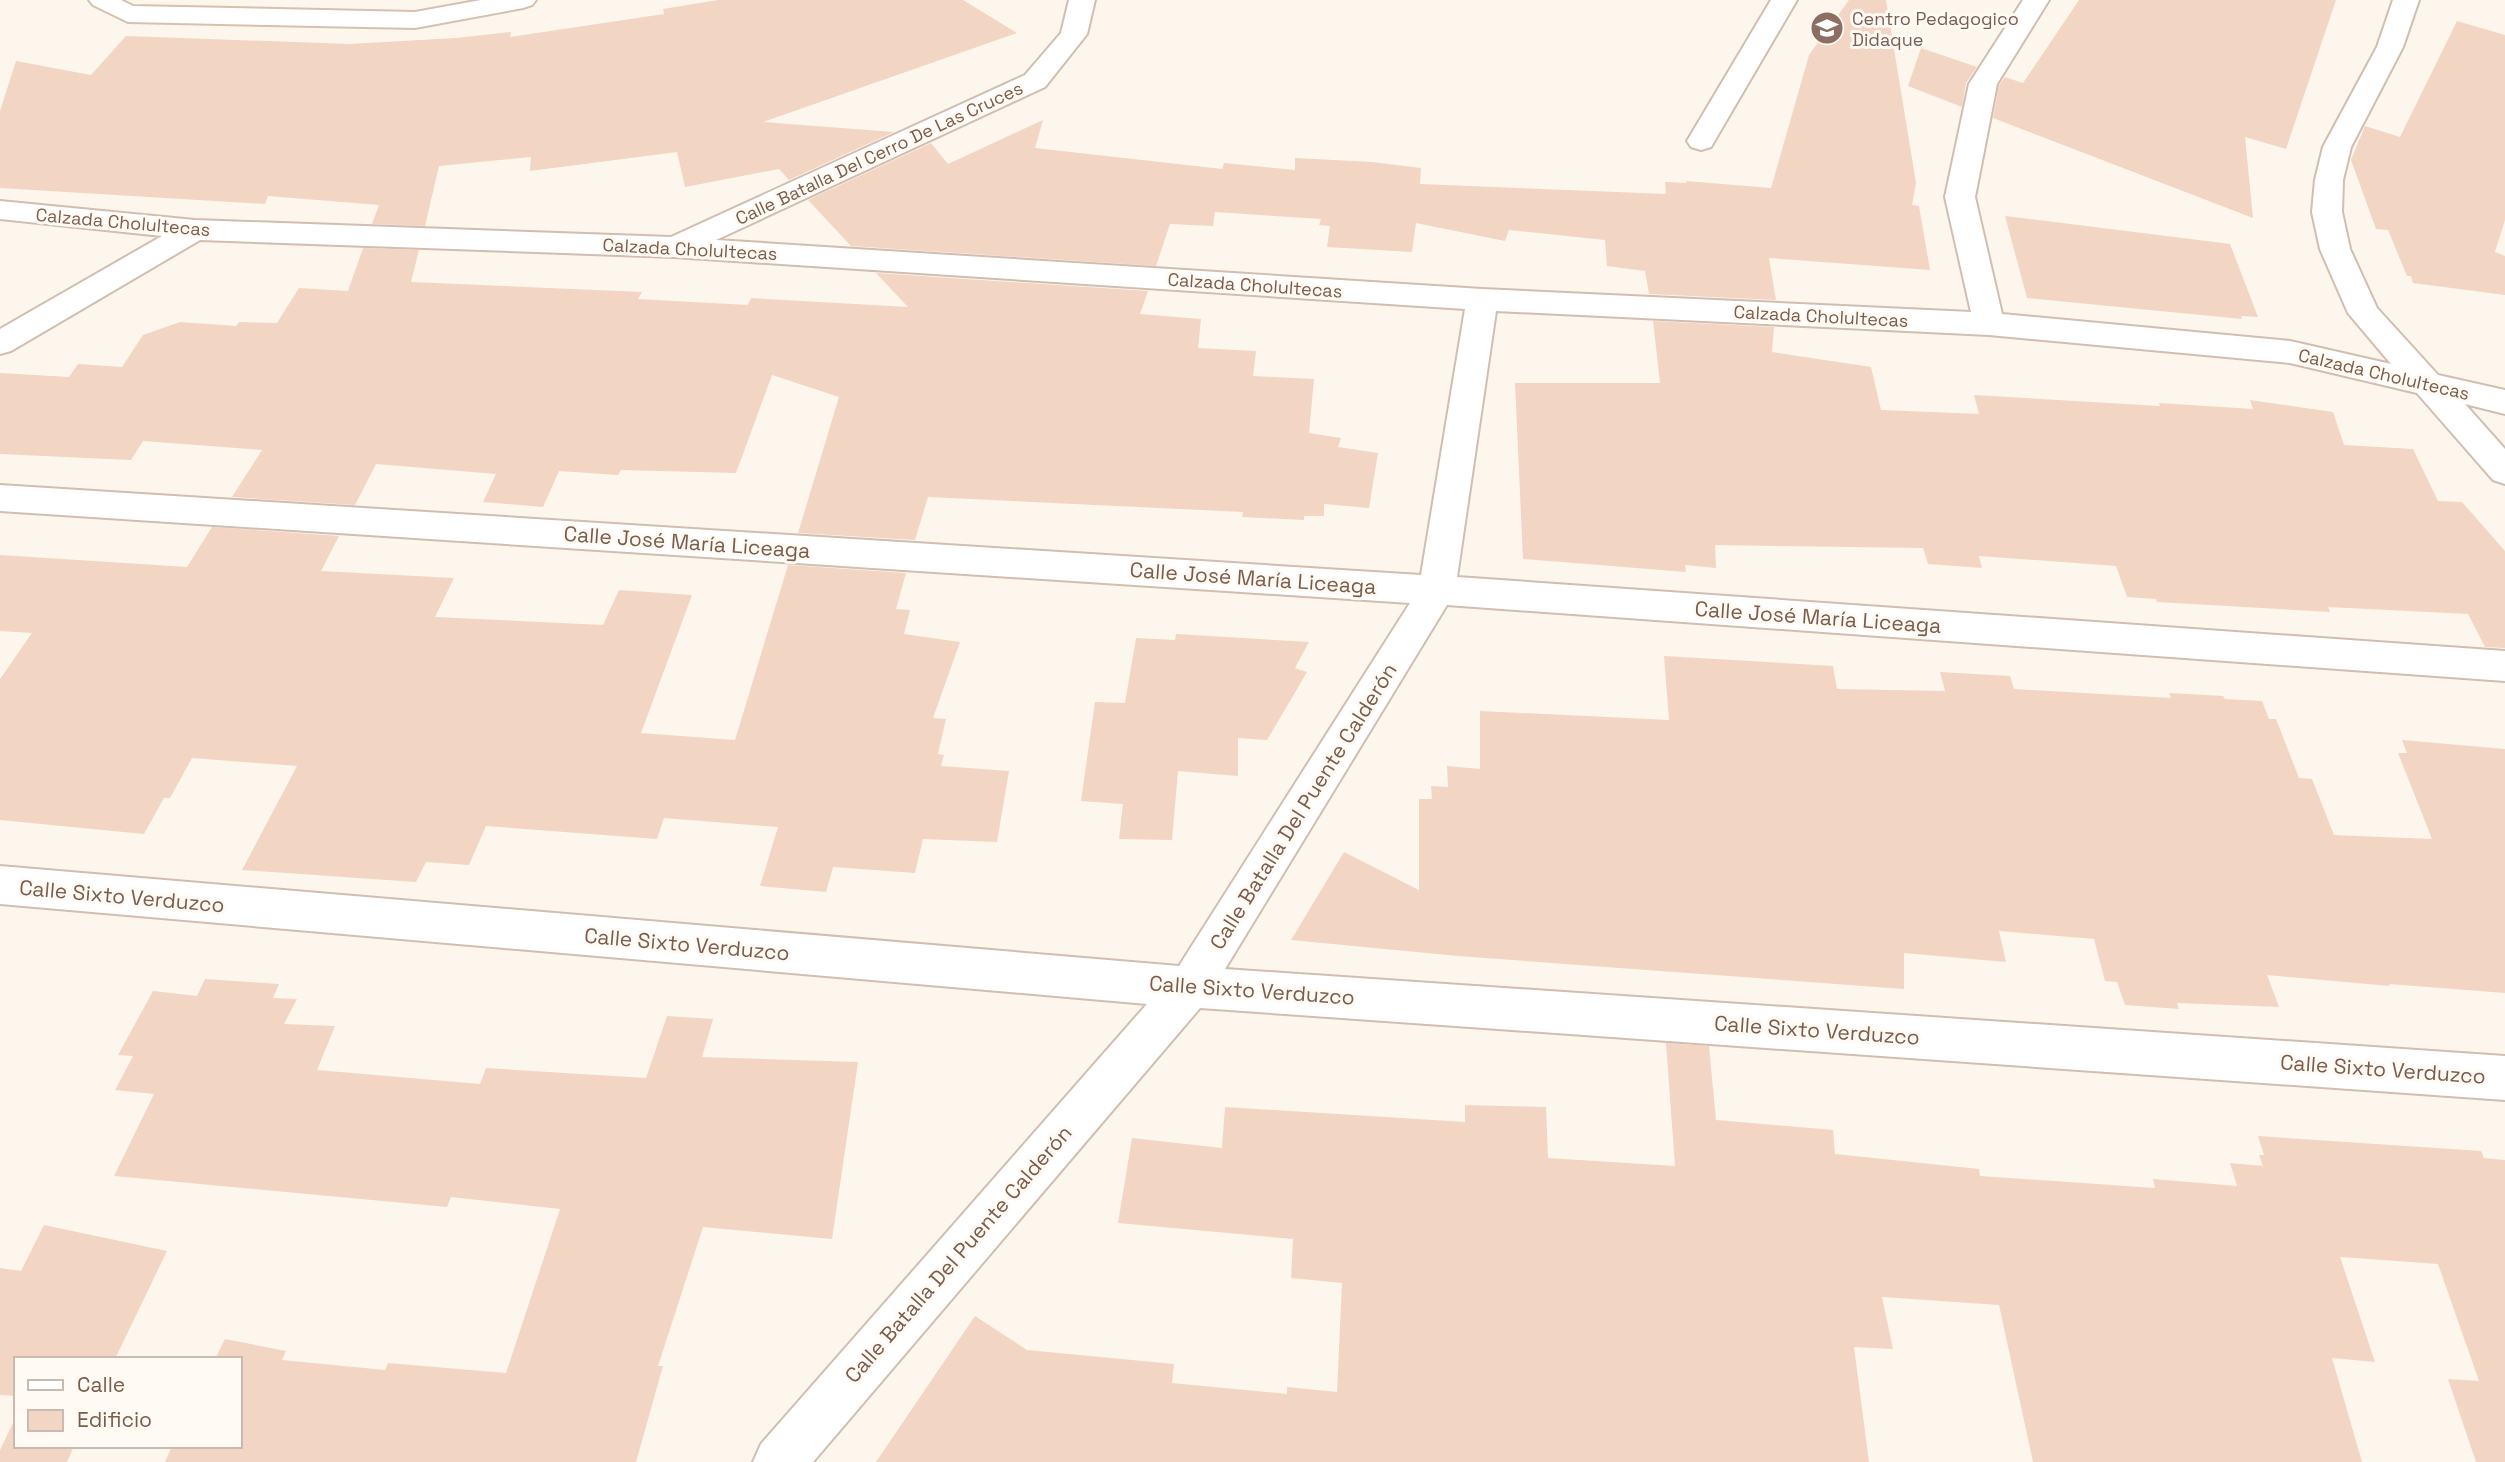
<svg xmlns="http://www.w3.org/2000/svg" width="2505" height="1462" viewBox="0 0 2505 1462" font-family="'Space Grotesk',sans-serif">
  <rect width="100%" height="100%" fill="#fdf6ec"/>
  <path fill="#f3d5c3" d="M718,0H963L1017,33L763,122L894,132L789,180L779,169L685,187L677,152L530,171L531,157L439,166L425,226L372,224L379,205L268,196L265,204L0,188V111L16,61L91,75L126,36L349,44L456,38L511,32L510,37L664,14L663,9Z
    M1849,0H1886L1916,183L1912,205L1919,206L1930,270L1769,258L1776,300L1649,294L1645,271L1607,266L1605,240L1509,230L1505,241L1416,223L1412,252L1327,247L1330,226L1319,225L1321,219L1215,212L1213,226L1170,224L1156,266L851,246L808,200L931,143L948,164L1043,120L1035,148L1222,169L1224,163L1295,170V158L1372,162L1421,168L1420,184L1666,194L1665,182L1687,183L1686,181L1771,188L1809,55Z
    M2079,0H2336L2286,149L2245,137L2253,218L1993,118L1999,85L2005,77L2023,83Z
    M2457,21L2505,35V220L2495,252L2505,256V295L2413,283L2411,276H2407L2388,230L2376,229L2351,160L2365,126L2400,137Z
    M1921,48L1977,67L1966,83L1962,107L1908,86Z
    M2005,216L2230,244L2258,317L2241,316L2242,319L2027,298Z
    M363,248L419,250L411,282L642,292L638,299L748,305L751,298L908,307L876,273L1148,291L1140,314L1201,319L1198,348L1256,351L1253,376L1314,379L1309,433L1341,438L1338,447L1378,453L1369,508L1324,504V516H1304V520L1242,517L1243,512L928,497L915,540L798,533L839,397L772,375L736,473L621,470L618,475L559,471L543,507L483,502L496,474L376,464L355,505L232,497L262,450L143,441L131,460L0,454V373L69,377L78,364L122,367L143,335L180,322L236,326L239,322L277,323L299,288L348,291Z
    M1653,321L1774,327L1772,352L1871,367L1881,410L1979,414L1974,395L2160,406L2159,403L2253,409L2250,400L2333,412L2344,445L2413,449L2438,501L2462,502L2505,551V648L2485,647L2468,614L2328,607L2330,612L2157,602L2156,599L2127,597L2116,566L1979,556L1982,568L1928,564L1923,548L1715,545L1716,568L1685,565L1686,572L1523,559L1515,383H1660Z
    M212,527L339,536L321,571L454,578L435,617L603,625L619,590L692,595L641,733L735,740L788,565L906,573L896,609L910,610L904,634L960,642L933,718L946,719L938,754L944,755L941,766L1009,771L997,842L923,839L915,873L833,867L826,892L760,886L778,827L664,818L657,839L486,826L469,865L426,862L416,882L242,870L297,766L192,758L170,798H164L144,834L0,820V679L32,633L0,631V555L187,567Z
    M1176,634L1309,642L1295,668L1307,672L1267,740L1238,738V776L1178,771L1172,840L1119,839L1123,804L1081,801L1095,702L1125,703L1136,638L1175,640Z
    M1664,656L1833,666L1837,689L1945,691L1940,672L2010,676L2014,689L2171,698L2169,693L2223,696L2225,699L2262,701L2269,719H2276L2299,778L2312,779L2334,835L2432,839L2398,753H2407L2402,740L2505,749V993L2389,984L2390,986L2267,975L2279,1007L2177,1003L2179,1009L2125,1005L2117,982L2105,981L2094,939L1999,931L2006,962L1904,953V989L1458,956L1291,940L1344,852L1419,890V799H1432L1431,786L1448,787L1447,766L1480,769V711L1669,720Z
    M205,979L279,984L273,998L297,999L284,1024L335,1026L317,1070L480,1084L486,1068L646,1078L667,1016L713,1019L702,1057L858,1062L832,1239L703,1227L658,1366H663L636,1462H165L172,1446H240V1359H215L225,1339L286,1351L282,1360L385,1370L388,1363L506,1373L560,1209L451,1197L447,1207L114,1176L154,1094L115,1090L133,1056L118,1055L153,991L197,996Z
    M1666,1043L1709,1046L1716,1120L1833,1130L1835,1154L1979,1169L1980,1176L2155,1188L2153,1179L2237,1186L2230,1163L2263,1166L2259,1155H2264L2258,1136L2481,1151L2484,1158L2505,1160V1462H2476L2448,1379L2479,1381L2438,1264L2340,1257L2375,1362L2332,1358L2362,1462H2033L1999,1305L1882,1297L1893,1349L1854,1347L1869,1462H876L975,1316L1027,1350L1174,1364L1172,1383L1287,1394V1387L1337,1392L1342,1283L1291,1278L1293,1239L1118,1223L1132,1138L1222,1148L1225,1107L1465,1122V1105L1546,1107L1548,1158L1675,1166Z
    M44,1225L167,1251L115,1359H16V1396L0,1395V1268L21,1271Z
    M16,1417V1446H74L67,1462H0V1450Z"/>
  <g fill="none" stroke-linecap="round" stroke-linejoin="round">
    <defs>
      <path id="street" d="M1069,0H1095L1087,34L1045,87L716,240L1482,289L1971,312L1945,197L1969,84L2023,0H2049L1997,84L1975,197L2002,314L2290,341L2391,364L2348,313L2320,249L2312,212L2315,180L2323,147L2377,47L2393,0H2419L2403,47L2351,147L2343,180L2342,212L2350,249L2377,308L2438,375L2505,390V414L2465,404L2505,449V484L2493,480L2417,393L2290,363L1989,335L1496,311L1457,577L2505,651V681L1447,605L1225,969L2505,1056V1100L1200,1008L813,1462H753L761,1444L1147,1004L0,904V866L1179,966L1410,603L0,511V485L1421,575L1465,309L674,257L200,240L11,351L0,354V329L162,236L0,219V201L195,220L671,237L1025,75L1061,33Z
        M1771,0H1797L1711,147L1701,150L1691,147L1687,141Z"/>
      <path id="secondary" d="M89,0H121L133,6L415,12L481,0H536L532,5L523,8L415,28L128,22L93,5Z"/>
    </defs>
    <use href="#street" stroke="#d1beb0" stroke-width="4"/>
    <use href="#secondary" stroke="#d6c0b0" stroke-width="4"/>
    <use href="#street" fill="#fff" fill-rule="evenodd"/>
    <use href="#secondary" fill="#fff" fill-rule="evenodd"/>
  </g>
  <defs>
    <symbol id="school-disc" viewBox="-11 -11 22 22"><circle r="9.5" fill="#8d6e63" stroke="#fffaf3"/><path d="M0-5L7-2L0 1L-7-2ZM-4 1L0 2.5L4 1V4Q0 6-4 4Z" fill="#fff"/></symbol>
  </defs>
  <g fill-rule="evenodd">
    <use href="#school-disc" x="1808" y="9" width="38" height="38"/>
  </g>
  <g text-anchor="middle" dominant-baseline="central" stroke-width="6" stroke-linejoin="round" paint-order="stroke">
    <g font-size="18" fill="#785e54" stroke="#fffaf3" text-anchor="start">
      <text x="1852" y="18">Centro Pedagogico<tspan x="1852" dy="21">Didaque</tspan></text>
    </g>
    <g font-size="18" fill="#7a5c4d" stroke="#fffaf3">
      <text transform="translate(879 153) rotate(-25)">Calle Batalla Del Cerro De Las Cruces</text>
      <text transform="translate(123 222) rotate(5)">Calzada Cholultecas</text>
      <text transform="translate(690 249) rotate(3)">Calzada Cholultecas</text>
      <text transform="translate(1255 285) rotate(4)">Calzada Cholultecas</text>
      <text transform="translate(1821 316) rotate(3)">Calzada Cholultecas</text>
      <text transform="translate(2384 374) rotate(13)">Calzada Cholultecas</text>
    </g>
    <g font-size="21" fill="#7a5c4d" stroke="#fffaf3">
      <text transform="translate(687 542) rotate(4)">Calle José María Liceaga</text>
      <text transform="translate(1253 578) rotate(4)">Calle José María Liceaga</text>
      <text transform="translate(1818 617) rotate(4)">Calle José María Liceaga</text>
      <text transform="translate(1303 806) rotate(-58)">Calle Batalla Del Puente Calderón</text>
      <text transform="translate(122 896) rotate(5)">Calle Sixto Verduzco</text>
      <text transform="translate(687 944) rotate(5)">Calle Sixto Verduzco</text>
      <text transform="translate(1252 990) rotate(4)">Calle Sixto Verduzco</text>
      <text transform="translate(1817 1030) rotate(4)">Calle Sixto Verduzco</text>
      <text transform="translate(2383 1069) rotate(4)">Calle Sixto Verduzco</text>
      <text transform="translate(958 1254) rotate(-49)">Calle Batalla Del Puente Calderón</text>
    </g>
  </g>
  <rect x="14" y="1357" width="228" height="91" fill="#fffaf3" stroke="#cabbb1" stroke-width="2"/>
  <rect x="28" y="1380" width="35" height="10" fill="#ffffff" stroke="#cabbb1" stroke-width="2"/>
  <text x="77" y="1392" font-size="21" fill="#7a5c4d">Calle</text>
  <rect x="28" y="1410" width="35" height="21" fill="#f3d5c3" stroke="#cabbb1" stroke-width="2"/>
  <text x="77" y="1427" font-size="21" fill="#7a5c4d">Edificio</text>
</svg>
